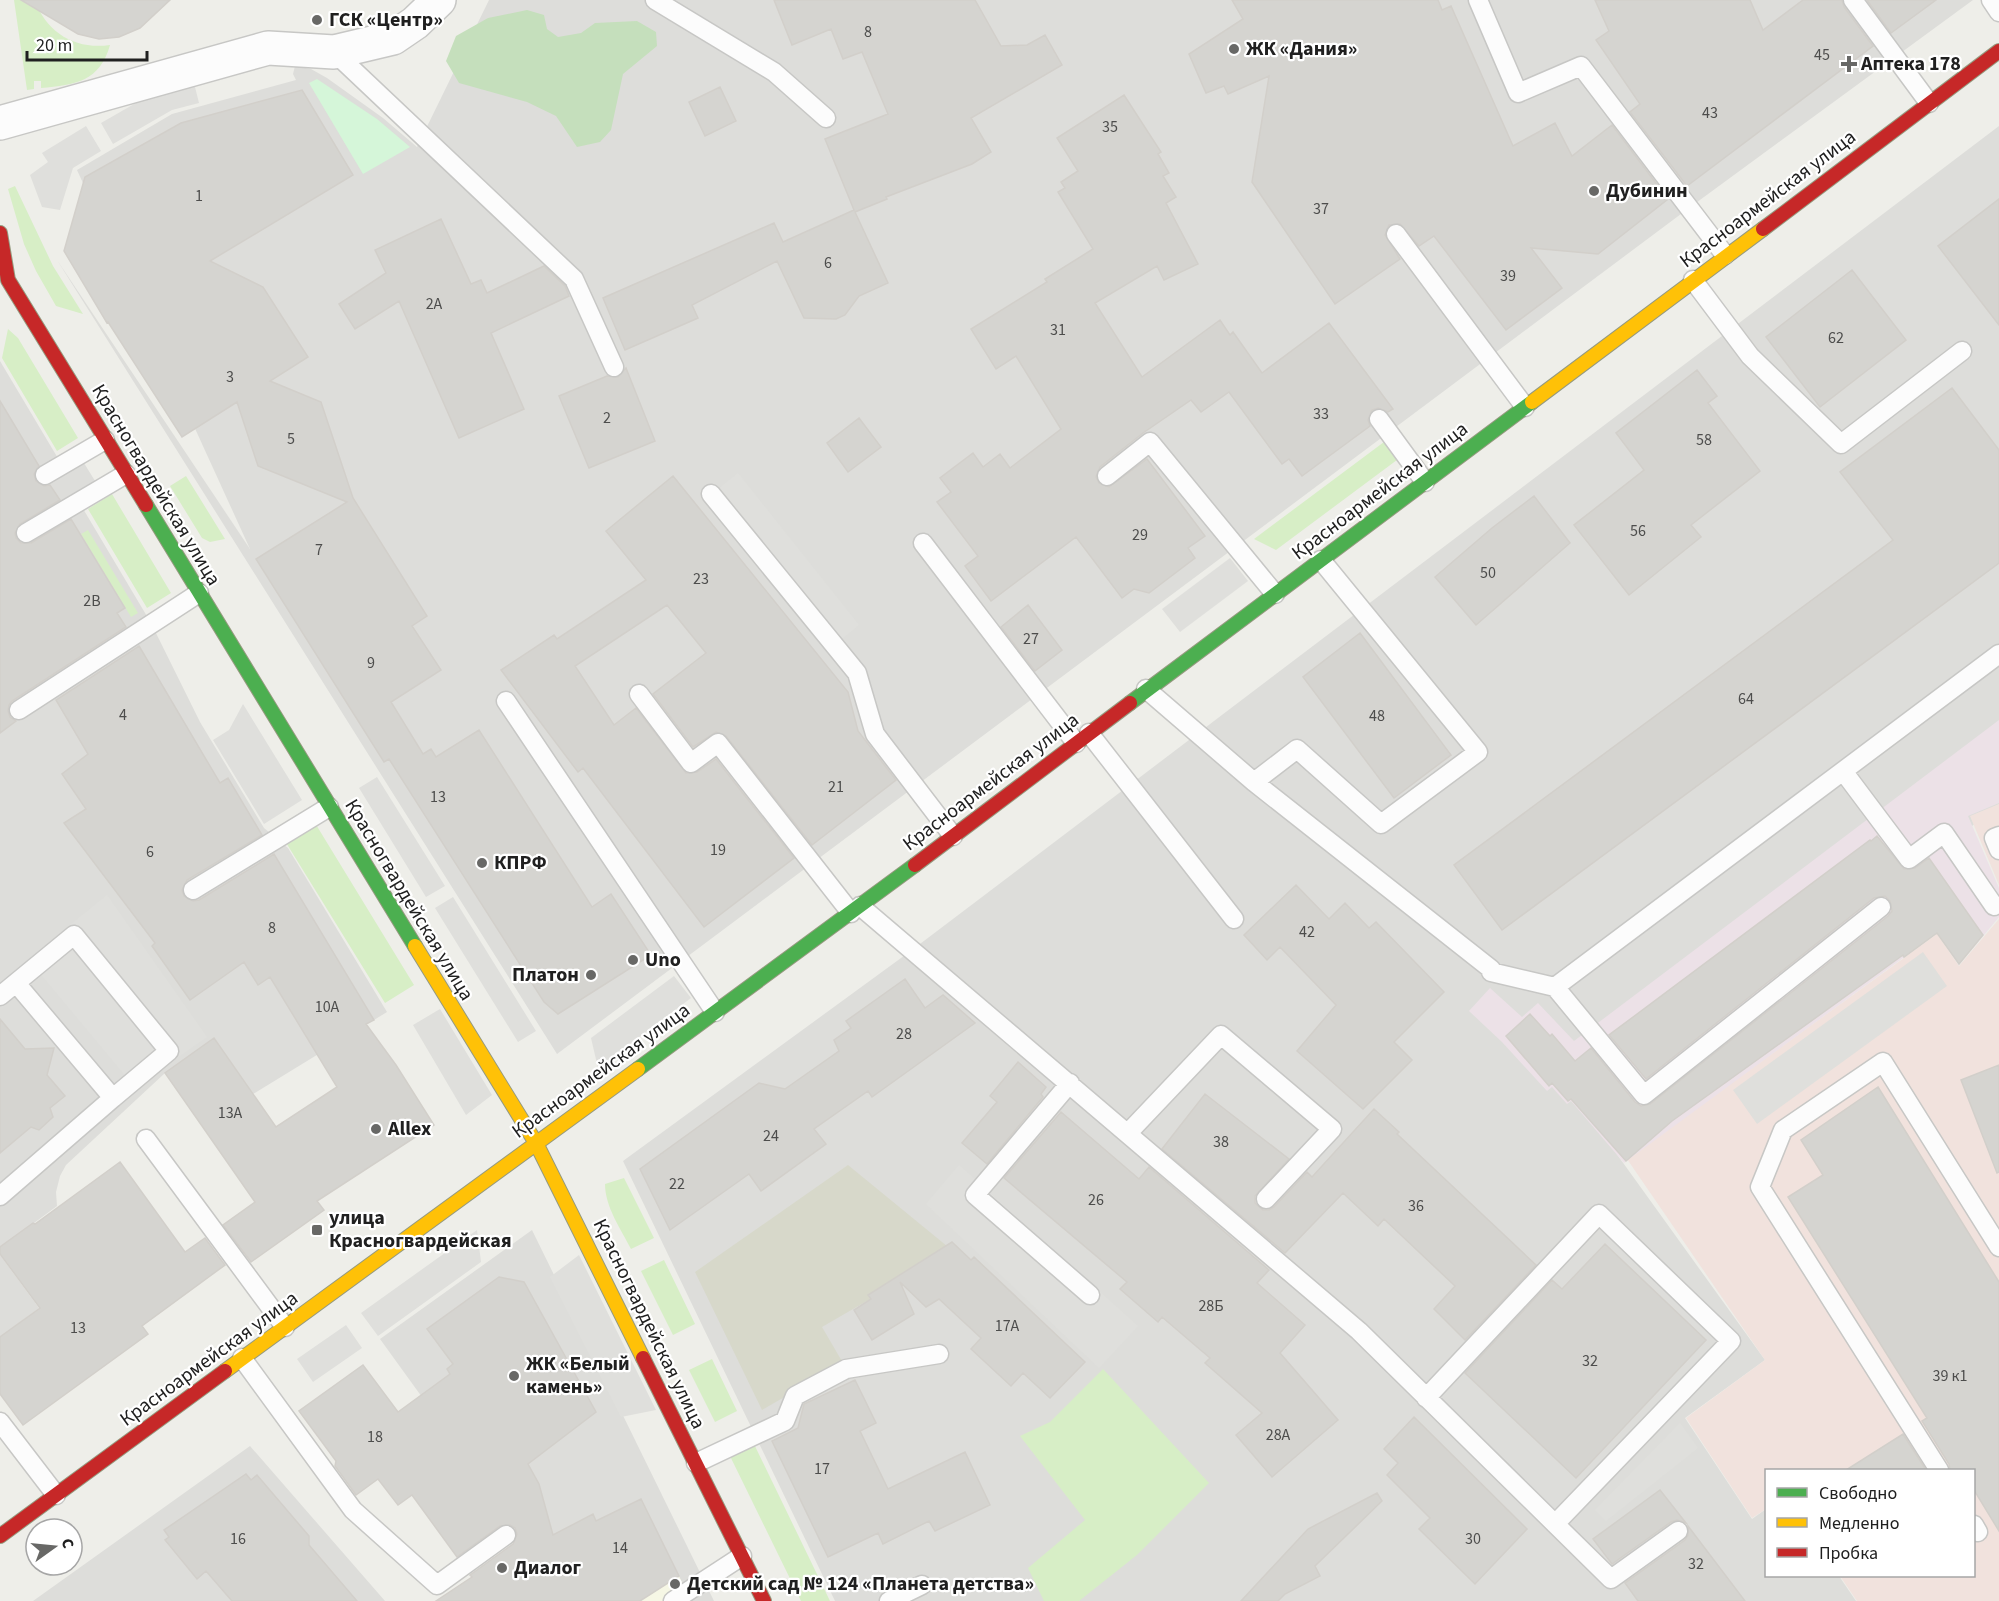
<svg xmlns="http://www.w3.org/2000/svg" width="1999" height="1601" viewBox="0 0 1999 1601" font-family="'Source Sans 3',sans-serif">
  <rect width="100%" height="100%" fill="#eeeee9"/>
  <path fill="#ddddda" d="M489,0H1973L1689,208L557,1054L57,260L250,549L77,170L172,114L296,80L293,74L295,66L311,69L327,78L383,118L417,147Z
    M1999,126V809L1983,816L1616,1153L1765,1360L1685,1418L1752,1519L1766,1509V1576H1839L1856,1601H835L623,1161L912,950Z
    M0,361L62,465L79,455L100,489L79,502L151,623L200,722L264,828L288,848L387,1012L253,1094L214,1038L165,1073L66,1165L60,1176L56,1192L57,1206L0,1248Z
    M532,1230L714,1601H580L492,1494L380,1339Z
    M0,1255L39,1308L0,1337Z
    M250,1446L385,1601H33Z"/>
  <path fill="#f1e2dd" d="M1999,804V885L1970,816Z
    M1999,919V1601H1857L1840,1576H1974V1470H1766V1509L1752,1518L1686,1418L1765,1360L1627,1159L1937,934L1959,966Z"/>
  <path fill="#ece1e7" d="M1999,720V803L1968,816L1999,888V917L1959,965L1937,933L1624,1163L1571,1101L1567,1104L1552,1087L1547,1091L1502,1042L1469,1011L1490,988L1522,1017L1538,1003L1574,1041Z"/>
  <path fill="#f6f7e5" d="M679,1576L691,1601H640Z"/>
  <path fill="#d7d8ca" d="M848,1165L953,1251L822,1327L843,1363L762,1410L695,1272Z"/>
  <path fill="#d7eec6" d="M14,0H35C46,33 76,50 110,45C100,81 76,85 41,88V81H34V89L27,90Z
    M15,186L53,266L83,314L56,306L36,271L24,244L8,189Z
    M8,329L18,338L78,438L57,451L2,358Z
    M1388,439L1401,457L1276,550L1254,539Z
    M186,476L225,539L210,542L202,538L170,486Z
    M112,494L171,593L147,608L88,509Z
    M88,530L138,613L131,617L81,534Z
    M315,823L414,985L385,1003L285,841Z
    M624,1178L654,1238L631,1249C621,1229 605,1207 605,1184Z
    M664,1260L695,1324L673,1335L641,1271Z
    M712,1359L737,1411L715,1422L689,1370Z
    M1103,1369L1209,1483L1137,1555L1079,1601H1044L1028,1568L1085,1520L1020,1436L1050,1422Z
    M753,1442L830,1601H801L729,1454Z"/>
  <path fill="#c5dfbc" d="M527,10L544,15L547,29L558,37L581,33L595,23L637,21L656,32L657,46L623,74L611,130L600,142L577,147L556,116L527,102L459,83L446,61L456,36L488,18Z"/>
  <path fill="#d5f6d9" d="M317,79L377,119L410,147L363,174L309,83Z"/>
  <path fill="#dfdfdc" d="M193,79L199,103L172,110L113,144L101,123L162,88Z
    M86,126L101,151L73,168L60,210L42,207L30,175L48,162L42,153Z
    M738,473L859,625L838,642L717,490Z
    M1230,558L1248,581L1180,632L1162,609Z
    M243,704L302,800L264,824L213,740L229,730Z
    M377,777L445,886L426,897L359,788Z
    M107,895L207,1037L161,1069L138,1091L28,959Z
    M453,897L536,1031L518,1042L435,908Z
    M1923,952L1947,986L1757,1124L1733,1090Z
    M674,976L691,998L598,1068L591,1038Z
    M440,1009L492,1095L466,1115L413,1025Z
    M959,1165L1138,1326L1099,1368L926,1204Z
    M477,1230L481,1262L378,1336L361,1313Z
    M579,1255L656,1410L621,1417L550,1277Z
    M346,1325L362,1348L313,1382L297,1359Z
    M1680,1423L1698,1448L1606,1521L1595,1510Z"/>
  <path fill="#d5d4d0" stroke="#d2cfca" stroke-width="1.5" d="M21,0H170L140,28L119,37L99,39L78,34Z
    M774,0H975L1001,46L1027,45L1045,35L1062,65L971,118L991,152L972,164L886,197L887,199L855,212L888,283L859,296L845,315L836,319L804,318L777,261L692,305L698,318L625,350L603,298L774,223L783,242L854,210L825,139L888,114L862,52L843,59L831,29L792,45Z
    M1232,0H1438L1442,10L1451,6L1513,146L1555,123L1572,156L1612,125L1668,199L1598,254L1531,248L1562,288L1506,330L1434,236L1419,246L1400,224L1389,225L1385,235L1400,259L1335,304L1252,182L1269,76L1228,94L1224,86L1206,93L1189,54L1243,19Z
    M1595,0H1750L1763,30L1803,0H1842L1844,7L1873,46L1687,186L1630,112L1640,104L1596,40L1609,31Z
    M1867,0H1936L1891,33Z
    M720,87L736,121L705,136L689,102Z
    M302,90L353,175L210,261L263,287L308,357L270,381L321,402L353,498L427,616L412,626L441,670L391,702L423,754L431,749L436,757L479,730L592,907L611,894L651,955L558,1014L544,1002L389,759L384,762L256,559L347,502L258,466L237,402L182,437L108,322L107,323L64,251L85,177L181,123Z
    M1124,95L1161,152L1158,154L1169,173L1163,176L1176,197L1166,203L1198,264L1164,280L1157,266L1095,303L1142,377L1220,320L1230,335L1233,332L1262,373L1329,323L1393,409L1388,412L1378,408L1372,410L1368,420L1370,426L1302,476L1289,459L1282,464L1229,392L1201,412L1191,400L1143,433L1100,467L1096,477L1099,483L1109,487L1147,459L1205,536L1188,548L1195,558L1149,593L1134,589L1122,598L1076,537L991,601L965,566L978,556L937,502L951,492L940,478L973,453L983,467L1000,454L1010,468L1061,429L1016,356L996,369L971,329L1047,282L1045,279L1093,249L1058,192L1065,188L1061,182L1078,171L1057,138Z
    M1999,199V325L1938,246Z
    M441,219L471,284L481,280L487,293L544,266L565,286L569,296L491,333L524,409L459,438L399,301L355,329L339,304L386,273L375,250Z
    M1852,270L1906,340L1820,407L1766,337Z
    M626,368L655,441L589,468L559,396L607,376L618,377Z
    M1697,370L1717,396L1708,403L1760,471L1691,525L1701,537L1629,595L1574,525L1644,470L1616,433Z
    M1952,388L1999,450V563L1502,930L1454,865L1893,540L1840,472Z
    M0,401L39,466L34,474L36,481L44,486L50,485L60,500L20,524L15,533L16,538L21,543H31L71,519L125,608L117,613L126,627L12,701L9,705L8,711L10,717L16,721L0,733Z
    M859,418L881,447L848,472L827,443Z
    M673,476L848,692L858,731L896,780L812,845L726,736L716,732L693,747L653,694L706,653L667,605L575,666L614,725L636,708L686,773L697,772L716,759L794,858L704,927L583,768L578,772L501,670L554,635L557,639L646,580L606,531Z
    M1534,496L1570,543L1476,625L1435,577L1492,528Z
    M1028,605L1062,650L1035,671L1001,627Z
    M1360,633L1451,755L1394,798L1303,677Z
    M139,646L220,783L228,778L262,835L187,880L182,890L184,896L193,901L199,900L274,854L374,1020L366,1024L396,1065L434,1125L317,1201L324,1210L251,1262L223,1225L255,1202L165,1073L214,1038L276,1127L337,1087L270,977L258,985L244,962L190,1000L152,946L155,943L64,823L86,809L62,774L88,754L56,700Z
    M1877,836L1904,869L1915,868L1929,858L1983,935L1959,964L1937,933L1904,957L1903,955L1672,1121L1626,1161L1571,1099L1568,1101L1552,1083L1549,1086L1506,1036L1530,1014L1550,1036L1552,1034L1575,1061L1591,1048L1635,1102L1641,1106L1650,1104L1888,916L1892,911L1890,901L1885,896L1874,898L1646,1079L1609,1035L1870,840L1871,841Z
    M1296,885L1329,919L1345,903L1369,928L1376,922L1444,992L1394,1042L1412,1060L1363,1109L1297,1051L1336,1005L1280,947L1267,960L1244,935Z
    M905,979L925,1008L943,995L975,1023L872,1097L868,1091L814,1129L826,1144L761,1191L749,1174L670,1230L640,1169L759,1083L785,1089L839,1051L834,1040L851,1028L846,1021Z
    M0,1019L25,1049L54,1048L47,1075L65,1096L50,1108L53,1117L39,1130L31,1127L0,1153Z
    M1018,1062L1046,1087L1041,1094L1043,1097L987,1164L962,1143L997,1102L990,1096Z
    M1999,1065V1172L1997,1173L1961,1080Z
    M1878,1087L1999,1282V1531L1974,1490V1470H1950L1949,1464L1922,1421L1927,1418L1788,1197L1823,1175L1801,1140Z
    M1205,1094L1289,1159L1255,1196V1203L1263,1210H1269L1274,1207L1307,1172L1312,1177L1374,1109L1399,1132L1397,1134L1536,1265L1465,1340L1434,1309L1455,1286L1384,1219L1378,1226L1343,1193L1285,1253L1162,1149Z
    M1061,1112L1139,1179L1149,1167L1269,1270L1257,1283L1305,1325L1280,1353L1338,1420L1272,1477L1236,1435L1262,1413L1205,1363L1210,1358L1162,1317L1158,1322L1120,1289L1127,1282L1004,1178Z
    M120,1162L185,1252L205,1238L225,1265L142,1326L148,1334L23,1425L0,1394V1337L40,1308L0,1254V1247L33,1223L35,1224Z
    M952,1242L971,1260L974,1257L1085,1362L1050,1398L1023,1373L1011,1386L971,1349L981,1338L939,1299L926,1307L900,1282L914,1314L872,1340L854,1310L871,1299L868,1295Z
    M1605,1244L1706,1340L1576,1478L1465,1373L1552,1280L1562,1289Z
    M499,1277L524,1282L596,1412L528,1464L539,1484L553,1535L593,1514L596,1521L641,1499L679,1576L640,1601H436L472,1577L470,1575L513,1544L517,1534L515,1528L510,1525L500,1526L457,1557L412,1495L398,1505L378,1479L356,1495L335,1466L336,1461L299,1411L363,1365L398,1412L450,1374L447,1369L453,1364L427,1329Z
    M855,1380L876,1423L860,1431L888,1489L965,1452L990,1505L935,1531L929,1521L883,1544L878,1533L828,1557L772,1441L798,1428L804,1404Z
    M1414,1417L1527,1529L1475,1584L1419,1529L1430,1518L1387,1475L1398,1463L1384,1449Z
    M1903,1434L1926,1470H1846Z
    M246,1474L251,1480L257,1475L309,1536V1545L357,1601H232L206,1571L197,1579L165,1540L169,1537L164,1530Z
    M1660,1490L1686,1523L1677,1520L1671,1522L1612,1564L1593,1539Z
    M1377,1493L1382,1501L1315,1566L1320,1576L1285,1594L1278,1601H1241L1308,1529Z
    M1688,1526L1745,1601H1638L1625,1583L1685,1540L1688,1535Z"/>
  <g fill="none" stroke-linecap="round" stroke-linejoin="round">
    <defs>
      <path id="lane" d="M655,0L774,72L826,118
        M1478,0L1518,93L1581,66L1725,255
        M1853,0L1929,103
        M1991,0L1999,12
        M334,52L574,279L614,367
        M1396,234L1525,407
        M1693,280L1750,356L1841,444L1962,351
        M1379,419L1425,482
        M45,475L105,440
        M1107,476L1150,442L1275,594
        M711,494L857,673L875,734L953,836
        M26,533L126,474
        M923,543L1076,743
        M1146,689L1254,782L1491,969V972L1555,987L1999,654
        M639,694L691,763L718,743L851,913
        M506,701L715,1012
        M19,710L199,593
        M1089,733L1234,919
        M1843,771L1909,859L1944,833L1994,906
        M1254,782L1297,749L1381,824L1478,752L1321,560
        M1999,836L1994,838L1999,850
        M193,890L329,807
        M860,906L1359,1331L1611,1579L1678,1531
        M1555,987L1644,1095L1881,907
        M0,996L74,935L169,1051L113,1098
        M1070,1083L975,1195L1090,1295
        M1128,1133L1221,1035L1332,1129L1266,1199
        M146,1139L285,1327
        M0,1196L113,1098L16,983
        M242,1358L353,1510L437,1585L506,1535
        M1426,1398L1599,1214L1731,1341L1555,1524
        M0,1422L56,1495
        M696,1463L785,1421L795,1396L846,1369L939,1354
        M1939,1470L1760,1187L1783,1130L1883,1062L1999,1247
        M1974,1525L1978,1532
        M673,1601L742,1556
        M889,1601L922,1585"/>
      <path id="street" d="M0,123L268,48L334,52L393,38L415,23L439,0"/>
      <path id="fast" d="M146,505L415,946
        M1130,703L1532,402
        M638,1069L915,865"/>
      <path id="slow" d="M1532,402L1763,229
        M415,946L536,1143L643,1358
        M225,1371L638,1069"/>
      <path id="jam" d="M1763,229L1999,51
        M0,233L8,280L146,505
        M915,865L1130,703
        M643,1358L764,1601
        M0,1536L225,1371"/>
    </defs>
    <use href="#lane" stroke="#c7c7c5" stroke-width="21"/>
    <use href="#street" stroke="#c7c7c5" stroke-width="36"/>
    <use href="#fast" stroke="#959a7f" stroke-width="16"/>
    <use href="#slow" stroke="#959a7f" stroke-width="16"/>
    <use href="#jam" stroke="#959a7f" stroke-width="16"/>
    <use href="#lane" stroke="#fcfcfc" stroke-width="18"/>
    <use href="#street" stroke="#fcfcfc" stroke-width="33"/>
    <use href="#fast" stroke="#4caf50" stroke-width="14"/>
    <use href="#slow" stroke="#ffc107" stroke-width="14"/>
    <use href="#jam" stroke="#c62828" stroke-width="14"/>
  </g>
  <g fill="#686866" stroke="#fff" stroke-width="2">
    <circle cx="317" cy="20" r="6"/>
    <circle cx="1234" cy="49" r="6"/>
    <path d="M1846 55h6v6h6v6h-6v6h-6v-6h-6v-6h6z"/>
    <circle cx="1594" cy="191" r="6"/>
    <circle cx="482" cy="863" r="6"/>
    <circle cx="633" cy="960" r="6"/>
    <circle cx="591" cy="975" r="6"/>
    <circle cx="376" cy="1129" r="6"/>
    <rect x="311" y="1224" width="12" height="12" rx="3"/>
    <circle cx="514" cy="1376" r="6"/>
    <circle cx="502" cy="1568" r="6"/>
    <circle cx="675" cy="1584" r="6"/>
  </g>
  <g text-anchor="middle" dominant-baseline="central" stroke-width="4.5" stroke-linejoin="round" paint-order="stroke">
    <g font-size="16" fill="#4d4d4c">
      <text x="868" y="32">8</text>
      <text x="1822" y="55">45</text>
      <text x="1710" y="113">43</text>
      <text x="1110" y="127">35</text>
      <text x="199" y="196">1</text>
      <text x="1321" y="209">37</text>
      <text x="828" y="263">6</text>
      <text x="1508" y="276">39</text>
      <text x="434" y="304">2А</text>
      <text x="1058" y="330">31</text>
      <text x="1836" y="338">62</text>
      <text x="230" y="377">3</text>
      <text x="1321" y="414">33</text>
      <text x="607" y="418">2</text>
      <text x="291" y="439">5</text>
      <text x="1704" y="440">58</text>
      <text x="1638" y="531">56</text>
      <text x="1140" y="535">29</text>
      <text x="319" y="550">7</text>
      <text x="1488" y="573">50</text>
      <text x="701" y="579">23</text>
      <text x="92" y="601">2В</text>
      <text x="1031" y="639">27</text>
      <text x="371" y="663">9</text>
      <text x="1746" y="699">64</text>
      <text x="123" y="715">4</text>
      <text x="1377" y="716">48</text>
      <text x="836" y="787">21</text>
      <text x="438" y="797">13</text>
      <text x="718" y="850">19</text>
      <text x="150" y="852">6</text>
      <text x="272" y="928">8</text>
      <text x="1307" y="932">42</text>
      <text x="327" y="1007">10А</text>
      <text x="904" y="1034">28</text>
      <text x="230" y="1113">13А</text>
      <text x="771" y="1136">24</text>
      <text x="1221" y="1142">38</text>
      <text x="677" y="1184">22</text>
      <text x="1096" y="1200">26</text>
      <text x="1416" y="1206">36</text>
      <text x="1211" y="1306">28Б</text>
      <text x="1007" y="1326">17А</text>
      <text x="78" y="1328">13</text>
      <text x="1590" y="1361">32</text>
      <text x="1950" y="1376">39 к1</text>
      <text x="1278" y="1435">28А</text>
      <text x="375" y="1437">18</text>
      <text x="822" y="1469">17</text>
      <text x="238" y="1539">16</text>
      <text x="1473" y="1539">30</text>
      <text x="620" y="1548">14</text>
      <text x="1696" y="1564">32</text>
    </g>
    <g font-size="20" font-weight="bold" fill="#202020" stroke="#fff" text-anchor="start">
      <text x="329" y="20">ГСК «Центр»</text>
      <text x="1246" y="49">ЖК «Дания»</text>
      <text x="1861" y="64">Аптека 178</text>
      <text x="1606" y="191">Дубинин</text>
      <text x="494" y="863">КПРФ</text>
      <text x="645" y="960">Uno</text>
      <text x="579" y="975" text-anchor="end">Платон</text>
      <text x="388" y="1129">Allex</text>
      <text x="329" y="1218">улица<tspan x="329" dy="23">Красногвардейская</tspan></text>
      <text x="526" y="1364">ЖК «Белый<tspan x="526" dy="23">камень»</tspan></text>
      <text x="514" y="1568">Диалог</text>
      <text x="687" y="1584">Детский сад № 124 «Планета детства»</text>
    </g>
    <g font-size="20" fill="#202020" stroke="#fff">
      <text transform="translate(1768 199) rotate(-37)">Красноармейская улица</text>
      <text transform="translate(156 485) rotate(59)">Красногвардейская улица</text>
      <text transform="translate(1380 491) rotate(-37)">Красноармейская улица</text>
      <text transform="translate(991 782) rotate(-37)">Красноармейская улица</text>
      <text transform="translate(409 900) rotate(59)">Красногвардейская улица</text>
      <text transform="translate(601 1071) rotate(-36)">Красноармейская улица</text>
      <text transform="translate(649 1324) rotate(64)">Красногвардейская улица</text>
      <text transform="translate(209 1359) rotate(-36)">Красноармейская улица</text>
    </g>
  </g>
  <rect x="1765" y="1469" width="210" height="108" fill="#ffffff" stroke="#a6a6a6" stroke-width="1.5"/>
  <rect x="1777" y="1488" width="30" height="9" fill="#4caf50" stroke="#a6a6a6" stroke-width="1.5"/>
  <text x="1819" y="1499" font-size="18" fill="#202020">Свободно</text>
  <rect x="1777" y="1518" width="30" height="9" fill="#ffc107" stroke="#a6a6a6" stroke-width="1.5"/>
  <text x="1819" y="1529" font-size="18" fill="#202020">Медленно</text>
  <rect x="1777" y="1548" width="30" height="9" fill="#c62828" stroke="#a6a6a6" stroke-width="1.5"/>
  <text x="1819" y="1559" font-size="18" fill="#202020">Пробка</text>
  <g transform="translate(54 1547) rotate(75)"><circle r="28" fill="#ffffff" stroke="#a6a6a6" stroke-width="1.5"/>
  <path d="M0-4.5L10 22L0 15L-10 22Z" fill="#686866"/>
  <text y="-9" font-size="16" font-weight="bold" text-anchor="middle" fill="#202020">С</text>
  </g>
  <path d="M27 51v9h120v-9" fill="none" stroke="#202020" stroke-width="3"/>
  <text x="36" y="51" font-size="18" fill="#202020" stroke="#ffffff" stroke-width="4.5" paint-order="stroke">20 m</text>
</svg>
